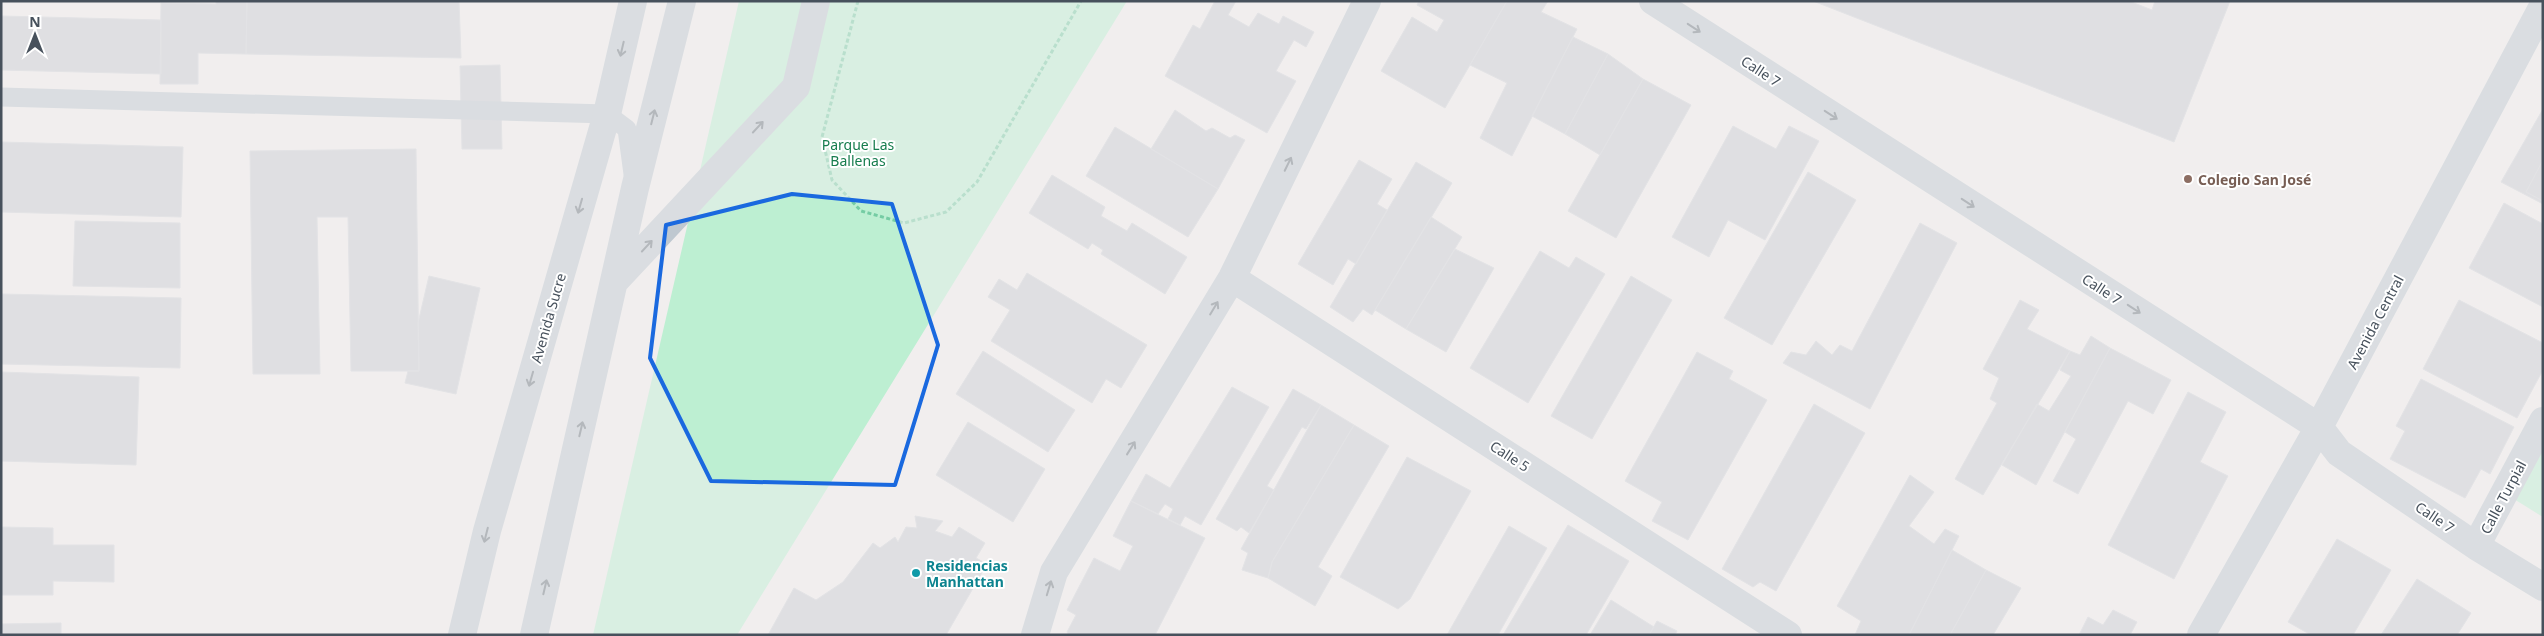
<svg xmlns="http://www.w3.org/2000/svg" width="2544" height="636" viewBox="0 0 2544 636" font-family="'Noto Sans',sans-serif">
  <rect width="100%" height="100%" fill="#f1eeee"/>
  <path fill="#bdefd2" d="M739,1H1127L737,635H593Z
    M2543,434V517L2509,496Z"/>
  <path fill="#cbcdd3" stroke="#d2d4da" d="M216,1H247L246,54L198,53V84H160L161,3L216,4Z
    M247,1H459L461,58L246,54Z
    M1215,1H1236L1228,15L1249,27L1258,13L1279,24L1283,16L1314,32L1306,47L1294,40L1276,71L1296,81L1267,133L1165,76L1193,25L1200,29Z
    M1419,1H1507L1445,108L1381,71L1412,17L1437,32L1444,20L1417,5Z
    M1507,1H1548L1541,12L1577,29L1512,156L1480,138L1507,83L1470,65Z
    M1813,1H2129L2152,10L2155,1H2230L2174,142Z
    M1,16L161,20V74L1,70Z
    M1573,37L1608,54L1565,134L1532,116Z
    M1608,54L1643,79L1600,155L1565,134Z
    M500,65L502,149H462L460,66Z
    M1643,79L1691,105L1616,238L1568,211Z
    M2543,109V204L2501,182Z
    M1175,110L1206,131L1212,128L1230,138L1235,135L1245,140L1218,189L1151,149Z
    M1733,126L1776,149L1789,126L1819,141L1765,240L1728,220L1709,257L1672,237Z
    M1115,127L1218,189L1188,237L1086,176Z
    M1,142L183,147L181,217L1,212Z
    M416,149L419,371H351L348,217H317L320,374H253L250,151Z
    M1359,160L1392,179L1377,204L1387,210L1356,264L1348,259L1333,285L1298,264Z
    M2543,160V201L2526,192Z
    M1416,162L1452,183L1372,315L1363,309L1353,322L1330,307Z
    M1808,172L1856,200L1772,345L1724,318Z
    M1052,175L1105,207L1101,216L1127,231L1132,223L1187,257L1165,294L1101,254L1103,250L1092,243L1088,249L1029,213Z
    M2504,203L2543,224V307L2469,268Z
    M1431,217L1462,237L1406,329L1375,310Z
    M75,221L180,223V288L73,286Z
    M1920,223L1957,243L1870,409L1783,363L1791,352L1806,355L1816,341L1832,355L1840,345L1852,351Z
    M1455,249L1494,268L1446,352L1406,329Z
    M1540,251L1569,268L1576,257L1605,274L1528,403L1470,368Z
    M1027,273L1147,345L1121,388L1106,379L1092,403L991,341L1010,310L988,297L999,279L1017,290Z
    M429,276L480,288L456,394L405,383L408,371H419L418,323Z
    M1631,276L1672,300L1592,439L1551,416Z
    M1,294L181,298L180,368L1,364Z
    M2020,300L2039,310L2027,329L2070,351L1983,495L1955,479L1997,403L1990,399L1999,378L1983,369Z
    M2459,300L2543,343V370L2517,418L2423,369Z
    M2091,336L2110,348L2036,485L2002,465L2037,404L2049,411L2071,376L2060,370L2070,351L2080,355Z
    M2110,348L2171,380L2153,414L2128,401L2078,494L2053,481L2076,439L2065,432Z
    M983,351L1075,410L1048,452L956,394Z
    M1697,352L1733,371L1729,379L1767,400L1688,540L1652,521L1662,502L1625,481Z
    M1,372L139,377L136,465L1,461Z
    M2421,379L2514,427L2490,474L2481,469L2465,498L2390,459L2405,431L2396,426Z
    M1232,387L1269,407L1201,525L1185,516L1180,525L1168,519L1173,509L1165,504L1158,514L1131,501L1146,474L1170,488Z
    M1293,389L1321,405L1306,429L1302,427L1267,486L1274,490L1249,533L1241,527L1237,531L1216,519Z
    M2188,392L2226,412L2200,462L2228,476L2174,579L2108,545Z
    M1814,404L1865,433L1776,591L1760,582L1753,587L1722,569Z
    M1321,405L1354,425L1272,562L1268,578L1242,570L1248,553L1241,549Z
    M968,422L1045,469L1013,522L936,475Z
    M1354,425L1389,446L1318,567L1332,576L1315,606L1268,578L1272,562Z
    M1407,457L1471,491L1410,599L1398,609L1340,577Z
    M1910,475L1934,492L1909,526L1934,544L1945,529L1959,536L1909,635H1855L1861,621L1837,606Z
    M1131,501L1205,538L1155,635H1069L1067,632L1076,615L1067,610L1094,558L1120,571L1133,546L1113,536Z
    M915,516L943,521L935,531L952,537L959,527L985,543L976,558L987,564L946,635H768L794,588L816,600L843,582L873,543L880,548L895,537L898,542L906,527L917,528Z
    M1568,525L1629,561L1586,635H1503Z
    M1509,526L1547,548L1498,635H1447Z
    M1,527L53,528V545H114V582L53,581V595H1Z
    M2337,539L2391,570L2353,635H2311L2288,622Z
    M1952,550L1986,570L1950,635H1909Z
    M1986,570L2021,588L1993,635H1950Z
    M2417,579L2471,613L2457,635H2381Z
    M1611,600L1654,627L1649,635H1590Z
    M2113,610L2137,622L2130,635H2079L2088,617L2103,625Z
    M1657,621L1677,631L1675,635H1649Z
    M61,623V635H1V624Z"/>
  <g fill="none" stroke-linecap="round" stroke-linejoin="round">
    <path stroke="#75cca4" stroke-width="3" stroke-dasharray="4 2.5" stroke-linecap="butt" d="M858,1L822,137L832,180L861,211L904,223L946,212L977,182L1081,1"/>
    <path stroke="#bfc8d0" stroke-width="19" d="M1,97L607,114L627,129L633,174"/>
    <path stroke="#bfc8d0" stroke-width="28" d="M1653,1L2319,427L2339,453L2476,546L2543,587
      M1232,278L1788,635
      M615,281L796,87L816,1
      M2476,546L2543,421
      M462,635L487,531L607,114L633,1
      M534,635L635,188L682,1
      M1035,635L1054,572L1232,278L1367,1
      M2201,635L2319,427L2543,6"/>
  </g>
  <defs><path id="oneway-shaft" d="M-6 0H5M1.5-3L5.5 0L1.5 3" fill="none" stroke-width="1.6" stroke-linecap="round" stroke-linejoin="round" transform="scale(1.25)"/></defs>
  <g stroke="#6b757f">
    <use href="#oneway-shaft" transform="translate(1694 28) rotate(33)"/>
    <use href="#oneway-shaft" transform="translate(622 49) rotate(103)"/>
    <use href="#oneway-shaft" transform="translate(1831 115) rotate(33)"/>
    <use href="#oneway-shaft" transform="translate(653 117) rotate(-76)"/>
    <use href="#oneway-shaft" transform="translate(758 127) rotate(-47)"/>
    <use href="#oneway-shaft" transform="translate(1288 164) rotate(-64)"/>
    <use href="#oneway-shaft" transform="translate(1968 203) rotate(33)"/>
    <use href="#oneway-shaft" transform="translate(580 206) rotate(106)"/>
    <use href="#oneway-shaft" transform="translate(647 246) rotate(-47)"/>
    <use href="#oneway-shaft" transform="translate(1214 308) rotate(-59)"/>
    <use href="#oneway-shaft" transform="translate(2134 309) rotate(33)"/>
    <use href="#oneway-shaft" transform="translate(531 379) rotate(106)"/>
    <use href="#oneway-shaft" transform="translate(581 429) rotate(-77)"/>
    <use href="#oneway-shaft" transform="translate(1131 448) rotate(-58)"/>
    <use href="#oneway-shaft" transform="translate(486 535) rotate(104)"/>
    <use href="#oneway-shaft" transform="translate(545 587) rotate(-77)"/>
    <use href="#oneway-shaft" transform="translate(1049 588) rotate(-73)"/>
  </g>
  <path d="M0 0H2544V636H0ZM792,194L892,204L938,345L895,485L711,481L650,358L666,225Z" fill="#f1eeee" fill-opacity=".55" fill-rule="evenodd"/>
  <path fill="none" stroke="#1a69df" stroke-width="4" stroke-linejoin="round" d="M792,194L892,204L938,345L895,485L711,481L650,358L666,225Z"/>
  <circle fill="#8d6e63" stroke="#fff" stroke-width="2" cx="2188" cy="179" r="5"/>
  <circle fill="#0f9aa8" stroke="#fff" stroke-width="2" cx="916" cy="573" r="5"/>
  <g text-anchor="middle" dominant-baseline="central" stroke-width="4" stroke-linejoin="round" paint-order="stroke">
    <g font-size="14" fill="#47515c" stroke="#fff">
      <text transform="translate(1761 71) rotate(33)">Calle 7</text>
      <text transform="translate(2102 289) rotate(33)">Calle 7</text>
      <text transform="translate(548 318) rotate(-74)">Avenida Sucre</text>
      <text transform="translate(2375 322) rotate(-62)">Avenida Central</text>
      <text transform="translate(1510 456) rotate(33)">Calle 5</text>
      <text transform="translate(2503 497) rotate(-62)">Calle Turpial</text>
      <text transform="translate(2435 517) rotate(34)">Calle 7</text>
    </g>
    <g font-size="14" fill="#177d4e" stroke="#fff">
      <text x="858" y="144">Parque Las<tspan x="858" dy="16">Ballenas</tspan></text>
    </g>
    <g font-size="14" font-weight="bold" fill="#785e54" stroke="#fff" text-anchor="start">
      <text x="2198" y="179">Colegio San José</text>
    </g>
    <g font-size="14" font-weight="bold" fill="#0d838f" stroke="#fff" text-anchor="start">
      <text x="926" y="565">Residencias<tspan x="926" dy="16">Manhattan</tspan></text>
    </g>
  </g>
  <rect width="2544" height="636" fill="none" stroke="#47515c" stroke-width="5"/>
  <g transform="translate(35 35)" stroke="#ffffff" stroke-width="4" paint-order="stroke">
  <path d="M0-4L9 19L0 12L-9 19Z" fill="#47515c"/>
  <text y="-8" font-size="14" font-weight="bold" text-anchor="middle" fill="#47515c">N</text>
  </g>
</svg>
